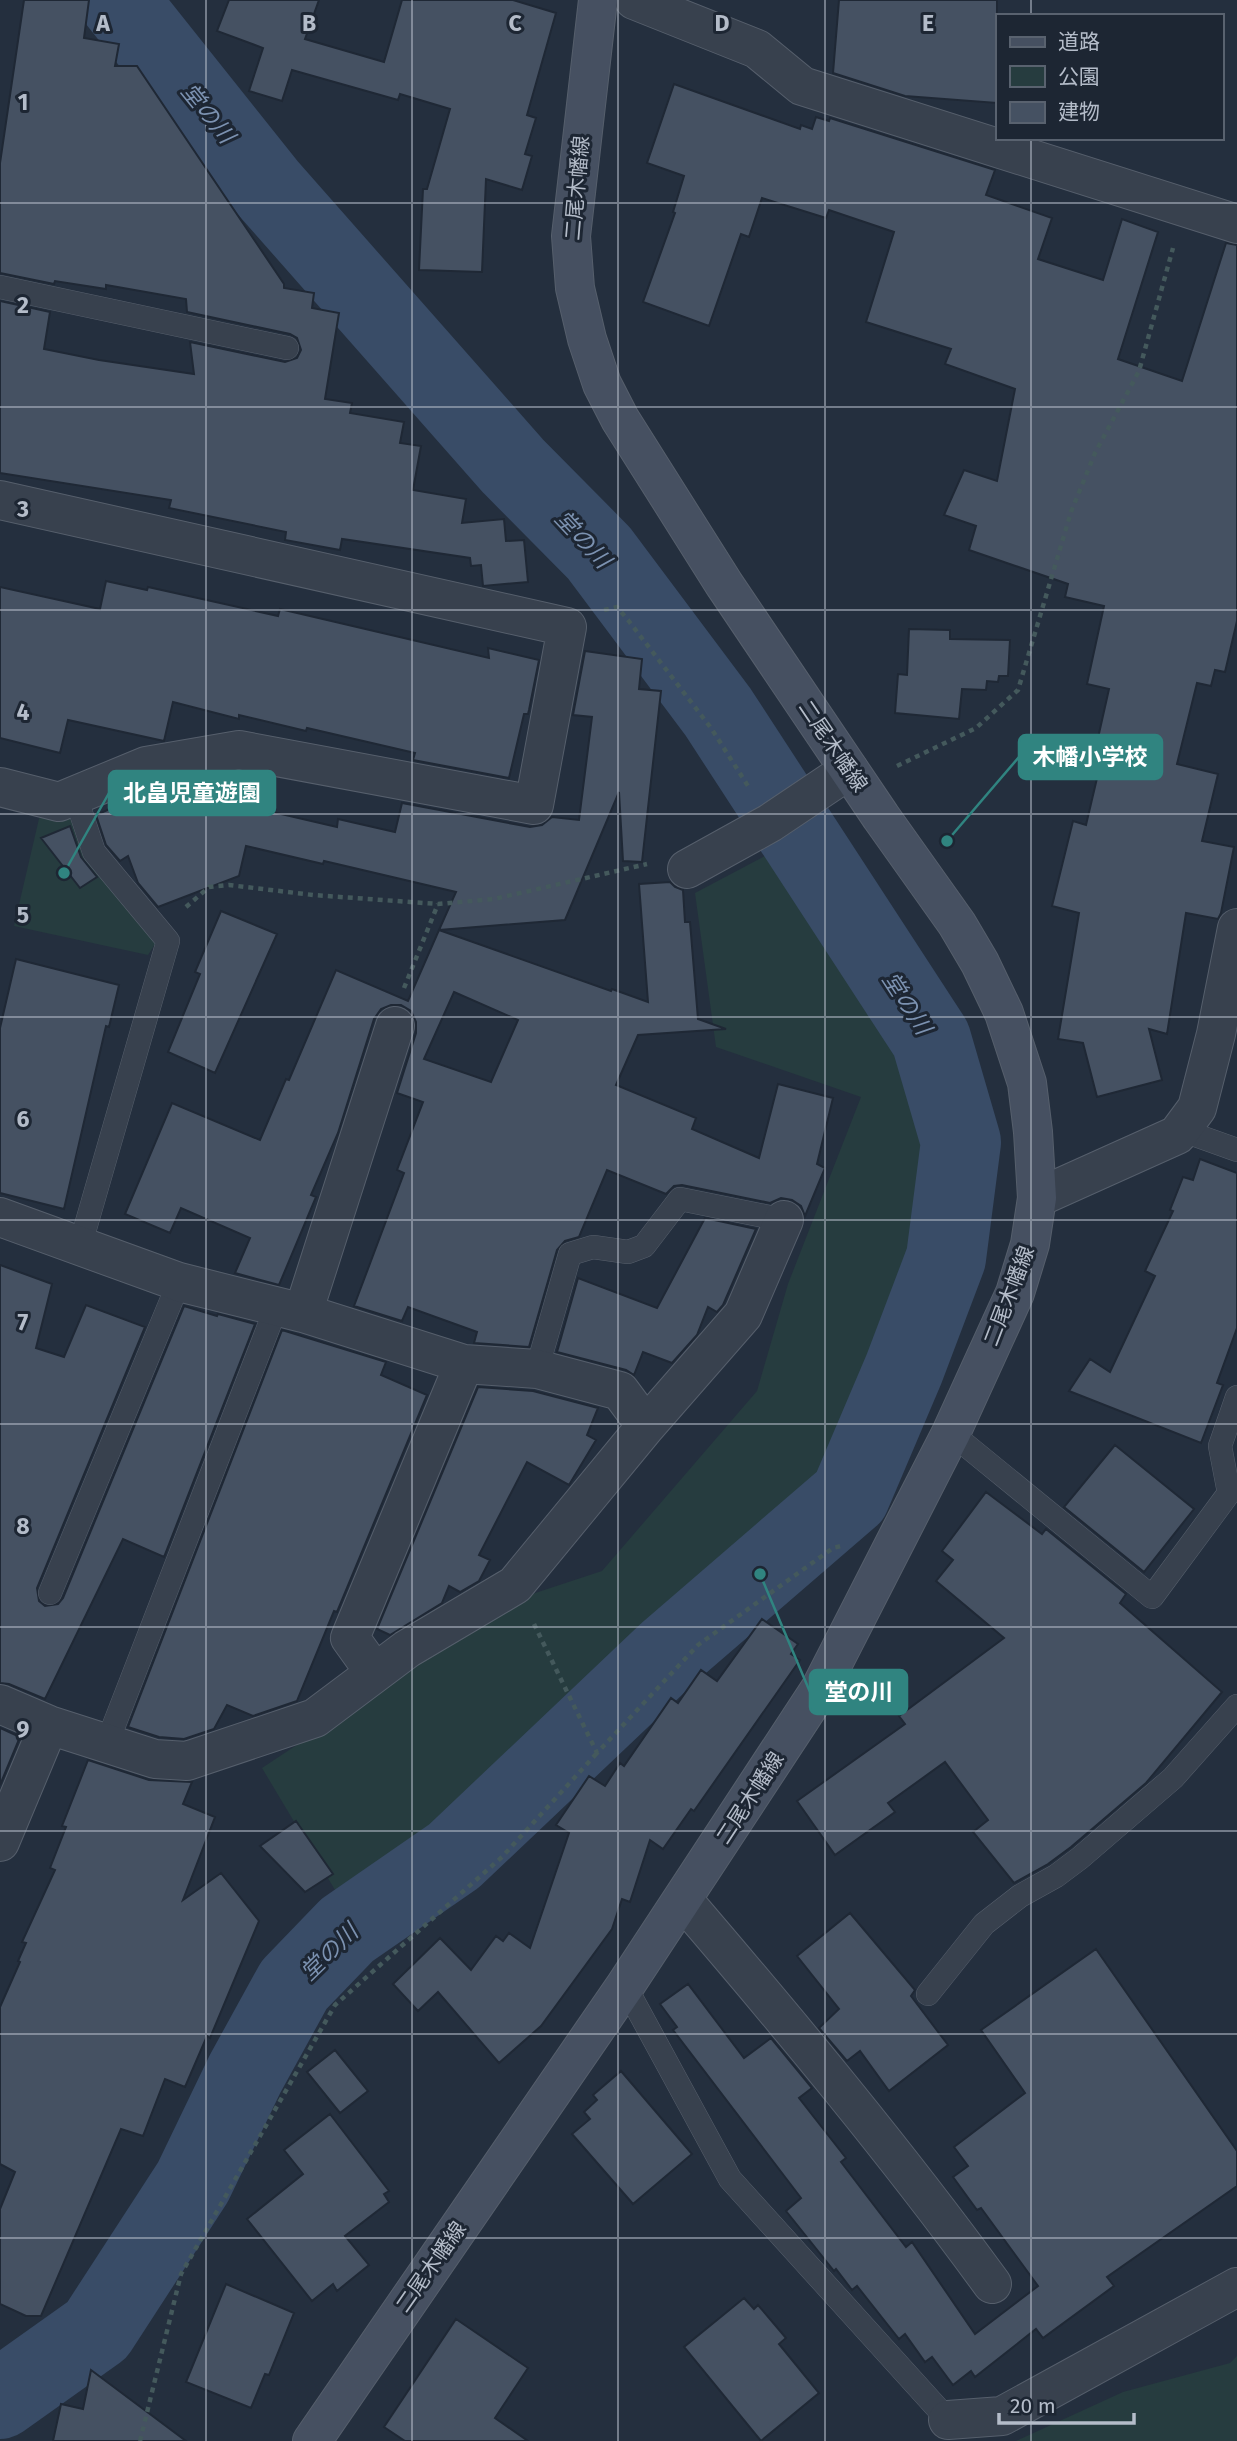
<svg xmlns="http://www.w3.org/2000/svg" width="1237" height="2441" viewBox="0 0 1237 2441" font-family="'Fira Sans','Noto Sans JP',sans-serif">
  <rect width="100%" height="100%" fill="#242f3e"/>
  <path fill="#263c3f" d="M42,806H70L157,941L148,955L14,926Z
    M784,846L911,1053L941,1146L927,1253L827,1482L447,1838L344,1905L262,1768L517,1599L602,1571L757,1391L788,1284L861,1097L716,1047L695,893Z
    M1237,2356V2441H1016L1123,2392L1230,2363Z"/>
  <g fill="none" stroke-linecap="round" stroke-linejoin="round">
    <path stroke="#394c67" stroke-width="80" d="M0,2399L97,2330L193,2182L245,2074L294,1985L347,1930L454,1856L668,1653L850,1496L904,1369L946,1258L961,1142L931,1039L718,712L599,553L513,466L267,187L118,0"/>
  </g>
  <path fill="#455162" stroke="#1f2835" stroke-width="2" fill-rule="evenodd" d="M24,0H89L84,38L119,44L115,66H137L284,284V288L314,293L312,308L339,313L325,399L352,403L350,413L404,422L400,443L421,446L413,490L466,499L462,523L504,519L506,541L524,540L528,582L483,586L481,565L471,566L470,558L342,539L340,550L285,540L286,532L169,508L171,500L0,473V301L50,312L44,349L99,360L194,374L190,342L285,362L297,358L301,350L297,338L290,334L187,312L186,299L106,285V289L55,281L54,284L0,273V163Z
    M229,0H319L305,39L384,62L402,0H513L556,13L527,115L536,118L525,154L532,156L522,190L486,179L482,272L419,270L423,189H427L450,109L400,94L398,100L292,70L282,101L249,91L263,48L217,31Z
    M839,0H997V103L905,96L833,73Z
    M674,84L800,129L801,125L812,129L816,117L829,121L830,118L995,170L986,195L1052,218L1038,259L1103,280L1122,219L1158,232L1118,359L1182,381L1226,243L1237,245V621L1225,672L1215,670L1211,686L1197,683L1177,764L1218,774L1202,841L1234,847L1221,913L1218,919L1186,913L1167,1034L1149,1029L1162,1080L1097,1097L1083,1043L1058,1039L1079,913L1052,906L1073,821L1086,825L1106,740L1098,738L1109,689L1087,684L1104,606L1065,597L1068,584L969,550L976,526L944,515L964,470L997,481L1015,389L945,364L951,349L866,322L894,232L829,210L826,218L762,198L749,237L741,234L709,326L643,302L675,213L673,212L684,176L647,163Z
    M106,581L147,590L148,587L278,616L280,609L489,658L488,648L539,660L529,710L528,714H524L509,778L413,760L415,753L307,728L306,731L239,715V719L173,702L164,741L68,720L60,753L0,738V587L100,609Z
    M909,629L950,630V639L1010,640L1008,676H999L998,682L987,681L986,690L962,689L959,719L895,713L898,674L907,675Z
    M585,651L642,659L639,689L661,691L642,862L623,861L619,792L565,920L439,930L456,892L324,861L323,864L246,846L239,876L158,907L138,883L128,856L120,861L106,845L96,815L110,809L109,805L152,787L173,784L256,803L255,808L337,827L338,819L395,832L402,803L530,827L542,825L552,817L579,820L592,717L573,715Z
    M70,826L81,857L97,877L80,888L41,838Z
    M670,882L675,887L683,890L685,922H690L698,1019L726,1029L638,1035L616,1085L696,1118L692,1129L759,1158L778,1084L833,1098L817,1164L825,1168L805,1216L801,1206L792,1200L781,1198L770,1203L682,1185L674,1186L666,1194L607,1170L579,1237L565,1241L557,1250L529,1347L474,1343L477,1332L408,1307L402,1321L354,1306L404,1173L397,1170L423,1102L397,1093L416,1033V1022L411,1011L401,1005H391L381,1009L374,1019L338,1133L311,1195L316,1197L279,1285L235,1273L250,1238L181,1208L170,1233L125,1214L172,1103L260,1140L286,1079L289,1080L336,970L408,1001L439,930L611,991L612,989L648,1002L639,884ZM454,992L518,1020L491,1082L424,1059Z
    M221,911L277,934L215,1073L168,1052L200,974L195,972Z
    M16,959L119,985L109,1027L106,1026L64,1209L0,1193V1028Z
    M1200,1159L1237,1173V1328L1217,1383L1223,1385L1201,1443L1069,1391L1090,1359L1110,1372L1155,1276L1145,1271L1173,1211L1170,1210L1183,1177L1193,1180Z
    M705,1218L756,1229L723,1305L717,1312L708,1307L697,1335L672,1363L643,1352L634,1375L626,1370L557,1352L578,1278L657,1308Z
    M0,1265L52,1284L36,1348L64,1357L86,1305L145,1327L37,1588L39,1601L45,1606L58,1604L63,1598L184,1306L217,1316L218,1314L255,1324L164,1557L123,1539L45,1699L9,1684L0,1683Z
    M282,1330L386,1362L381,1375L427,1395L337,1612L334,1611L297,1701L253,1716L227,1705L214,1729L184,1739L159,1737L128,1727Z
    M478,1387L533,1391L598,1408L587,1435L596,1440L569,1485L527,1462L479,1555L490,1560L479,1581L460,1592L449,1586L442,1603L390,1635L377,1629Z
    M1115,1445L1194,1509L1144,1572L1064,1507Z
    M986,1492L1042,1534L1046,1529L1126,1594L1120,1603L1222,1692L1146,1783L1071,1847L1048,1864L1014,1883L973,1832L988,1820L945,1762L888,1803L895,1812L835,1855L797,1801L905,1724L899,1716L1004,1638L936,1581L953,1560L942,1551Z
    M762,1619L798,1644L791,1654L800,1660L694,1811L691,1809L663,1849L650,1840L630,1902L622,1899L612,1929L541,2026L499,2063L438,1992L418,2011L393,1984L440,1938L471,1970L496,1936L503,1941L509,1933L530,1948L569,1833L556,1825L589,1776L605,1786L620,1763L624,1766L671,1698L678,1703L701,1670L717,1681Z
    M0,1728L20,1737L0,1785Z
    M88,1760L149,1780L192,1782L183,1804L215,1817L183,1900L221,1873L259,1921L210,2038L207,2036L185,2087L165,2079L143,2136L121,2129L41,2316H26L0,2304V2209L15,2172L0,2164V2007L20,1962L18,1961L26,1943L22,1942L55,1870L50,1868L66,1827L62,1826Z
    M296,1821L333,1874L305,1892L260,1846Z
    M850,1913L915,1990L911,1996L948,2045L889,2091L860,2051L847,2061L819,2028L839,2009L797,1956Z
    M1096,1949L1237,2151V2186L1107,2277L1114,2286L1043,2338L1036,2329L975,2377L971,2371L953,2385L932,2357L925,2362L905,2334L899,2339L857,2286L852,2290L836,2269L834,2271L786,2211L801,2198L673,2030L677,2027L660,2004L688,1984L744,2058L771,2038L812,2088L799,2098L846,2158L841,2162L906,2247L912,2242L975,2334L1038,2286L981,2208L977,2210L953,2177L968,2166L954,2147L1025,2093L981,2030Z
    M335,2050L368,2091L340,2113L307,2072Z
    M621,2071L692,2154L633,2204L572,2134L590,2119L584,2112L597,2100L593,2095Z
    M330,2114L389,2191L384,2194L389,2202L345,2236L369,2265L337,2291L333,2284L312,2301L247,2219L303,2174L284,2150Z
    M226,2284L294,2313L269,2375L265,2374L251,2408L186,2382Z
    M744,2298L754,2309L758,2305L786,2338L779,2344L819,2393L761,2441L684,2347Z
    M456,2319L528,2368L495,2418L528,2441H405L384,2427Z
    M91,2370L186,2441H53L61,2404L83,2409Z"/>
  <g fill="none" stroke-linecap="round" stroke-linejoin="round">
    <defs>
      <path id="service" d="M0,287L287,348
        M75,795L94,852L168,941L80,1246
        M1181,1130L1237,1150
        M537,1369L570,1254L593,1247L628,1252L644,1246L680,1199L784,1220
        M951,1433L1152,1597L1229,1493L1220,1446L1237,1397
        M50,1593L179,1282
        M107,1743L276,1308
        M625,1986L730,2179L948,2420
        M928,1994L984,1924L1020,1896L1056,1876L1080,1858L1173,1778L1237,1706"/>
      <path id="minor" d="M634,0L757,49L802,86L1237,224
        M0,500L567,627L534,805L239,750L146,766L59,802L0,787
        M687,869L770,823L849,770
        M1037,1198L1177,1135L1197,1108L1216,1034L1237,928
        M0,1217L179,1282L303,1313L464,1364L537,1369L620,1391L646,1426
        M303,1313L395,1026
        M375,1673L350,1638L464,1364
        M0,1704L49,1725L155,1759L187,1761L315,1718L407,1649L515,1585L646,1426L743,1315L784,1220
        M0,1842L49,1725
        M683,1900C790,2025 895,2151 992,2284
        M948,2420L1002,2416L1237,2287"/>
      <path id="secondary" d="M312,2441L625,1986L820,1689L951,1433L1015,1293L1030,1244L1037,1198L1033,1132L1027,1083L1004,1013L980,963L957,924L881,817L724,584L620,419L602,384L587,339L575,288L571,236L598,0"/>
    </defs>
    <use href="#service" stroke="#565f6c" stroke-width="24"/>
    <use href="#minor" stroke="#565f6c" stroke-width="40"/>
    <use href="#secondary" stroke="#565f6c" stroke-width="40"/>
    <path stroke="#44595c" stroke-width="4.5" stroke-dasharray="5 5" stroke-linecap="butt" d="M604,610L617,607L628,620L711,728L748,786
      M897,766L976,728L1018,690L1071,512L1095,453L1139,371L1173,248
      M186,907L209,887L229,885L313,895L438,904L494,899L647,864
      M404,988L438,904
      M534,1624L597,1753L698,1645L833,1548L845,1545
      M140,2441L181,2274L335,2005L502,1857L597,1753"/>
    <use href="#service" stroke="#38414e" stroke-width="23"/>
    <use href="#minor" stroke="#38414e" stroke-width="38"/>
    <use href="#secondary" stroke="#465061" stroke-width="38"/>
  </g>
  <path fill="none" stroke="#b4bcc9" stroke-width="2" stroke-opacity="0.55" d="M206,0V2441M412,0V2441M618,0V2441M825,0V2441M1031,0V16M1031,138V2441M0,203H1237M0,407H1237M0,610H1237M0,814H1237M0,1017H1237M0,1220H1237M0,1424H1237M0,1627H1237M0,1831H1237M0,2034H1237M0,2238H1237"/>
  <g text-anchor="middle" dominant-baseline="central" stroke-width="6" stroke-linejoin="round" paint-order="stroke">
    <g font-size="21" fill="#b4bcc9" stroke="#1d2633">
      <text transform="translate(577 188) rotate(-85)">二尾木幡線</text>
      <text transform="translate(833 746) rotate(56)">二尾木幡線</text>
      <text transform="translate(1009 1296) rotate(-69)">二尾木幡線</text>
      <text transform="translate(750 1798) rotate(-57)">二尾木幡線</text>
      <text transform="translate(431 2267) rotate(-55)">二尾木幡線</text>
    </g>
    <g font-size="23" font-style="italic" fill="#7c92b1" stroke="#1d2633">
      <text transform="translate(208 113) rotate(51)">堂の川</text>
      <text transform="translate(583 539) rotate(47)">堂の川</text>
      <text transform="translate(907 1003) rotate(57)">堂の川</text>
      <text transform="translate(329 1952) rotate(-44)">堂の川</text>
    </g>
  </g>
  <g font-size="23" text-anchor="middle" font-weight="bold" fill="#b4bcc9" stroke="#1d2633" stroke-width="6" stroke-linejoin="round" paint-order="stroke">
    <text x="103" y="31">A</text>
    <text x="309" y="31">B</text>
    <text x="515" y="31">C</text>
    <text x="722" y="31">D</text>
    <text x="928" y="31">E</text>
    <text x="23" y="110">1</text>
    <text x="23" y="313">2</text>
    <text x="23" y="517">3</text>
    <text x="23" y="720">4</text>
    <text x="23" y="923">5</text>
    <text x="23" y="1127">6</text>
    <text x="23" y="1330">7</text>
    <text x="23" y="1534">8</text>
    <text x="23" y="1737">9</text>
  </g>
  <path fill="none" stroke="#308480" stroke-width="2.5" d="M947 841L1019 757M64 873L109 793M760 1574L810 1692"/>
  <g fill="#308480" stroke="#1d2633" stroke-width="2.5">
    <circle cx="947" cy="841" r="7"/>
    <circle cx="64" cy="873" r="7"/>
    <circle cx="760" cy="1574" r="7"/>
  </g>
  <g fill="#308480" stroke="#308480" stroke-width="2.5">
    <rect x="1019" y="735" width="143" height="44" rx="7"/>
    <rect x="109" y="771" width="166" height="44" rx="7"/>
    <rect x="810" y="1670" width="97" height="44" rx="7"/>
  </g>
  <g font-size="23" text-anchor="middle" font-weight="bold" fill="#fff">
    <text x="1090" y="765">木幡小学校</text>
    <text x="192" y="801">北畠児童遊園</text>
    <text x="859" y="1700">堂の川</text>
  </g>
  <rect x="996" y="14" width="228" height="126" fill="#1d2633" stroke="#59626f" stroke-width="2"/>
  <rect x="1010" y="37" width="35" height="10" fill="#465061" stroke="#59626f" stroke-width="2"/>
  <text x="1058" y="49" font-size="21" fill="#b4bcc9">道路</text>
  <rect x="1010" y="66" width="35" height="21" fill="#263c3f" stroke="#59626f" stroke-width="2"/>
  <text x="1058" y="84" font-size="21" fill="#b4bcc9">公園</text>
  <rect x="1010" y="102" width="35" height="21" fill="#455162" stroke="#59626f" stroke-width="2"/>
  <text x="1058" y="119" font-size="21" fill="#b4bcc9">建物</text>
  <path d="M999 2413v10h135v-10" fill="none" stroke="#b4bcc9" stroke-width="3.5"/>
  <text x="1010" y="2413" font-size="21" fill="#b4bcc9" stroke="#1d2633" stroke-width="5" paint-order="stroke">20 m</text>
</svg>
